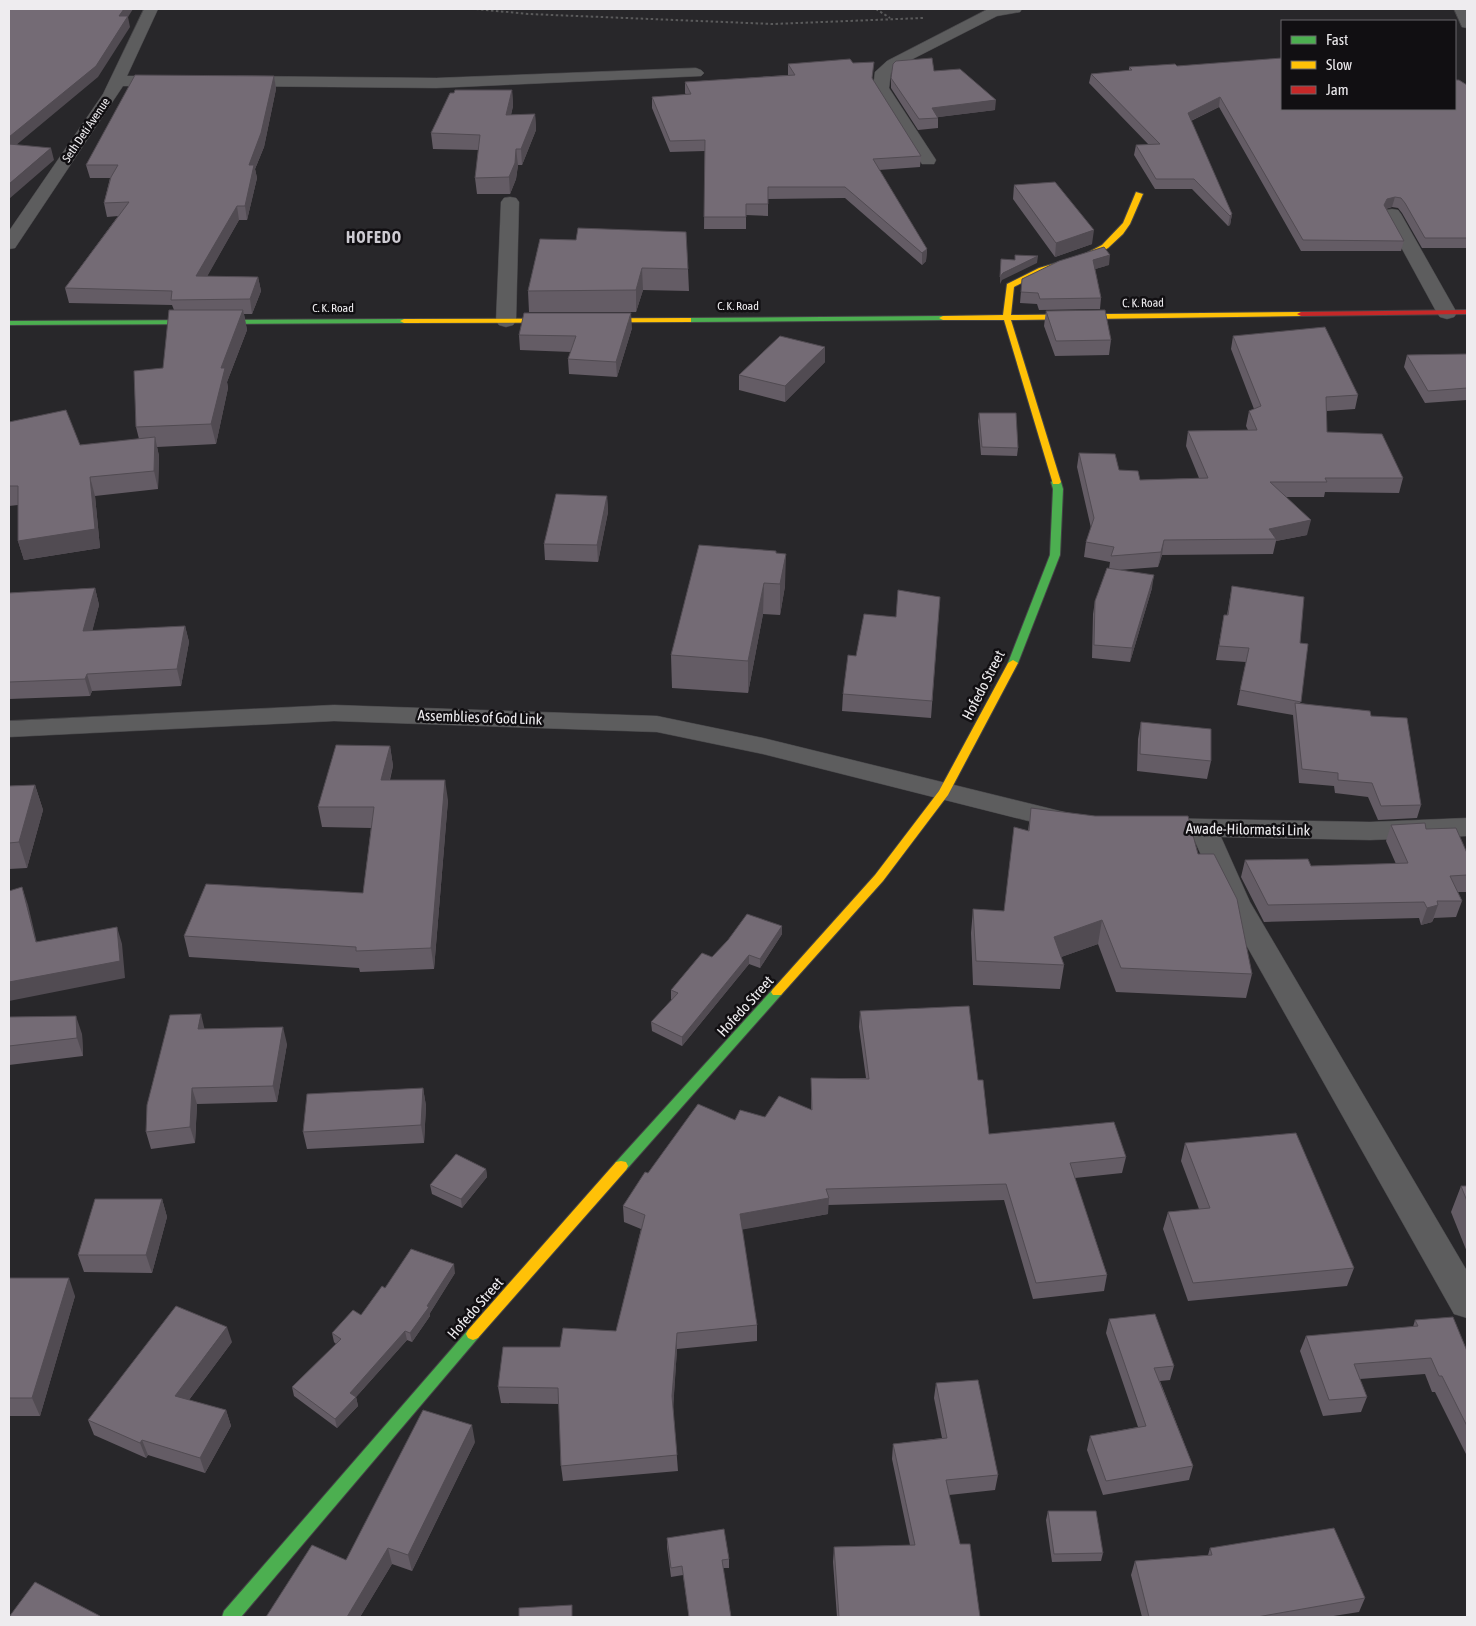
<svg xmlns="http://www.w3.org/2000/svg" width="1476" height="1626" viewBox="0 0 1476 1626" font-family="'Asap Condensed',sans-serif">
  <rect width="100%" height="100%" fill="#28272a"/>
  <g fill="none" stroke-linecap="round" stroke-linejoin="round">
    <defs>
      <path id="street" d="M144,9H158L127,76H170L175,78L178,81L175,84L170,86H123L15,248L9,249V231L103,94Z
        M988,9H1022L1020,12L997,16L897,67L891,73L889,88L936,160L934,164H922L873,88L875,72L887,61Z
        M1454,9H1467V28L1462,27Z
        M696,68L701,70L704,73L701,76L436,88L238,86L233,84L230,81L233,78L238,76L436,78Z
        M510,197L516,198L519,202L516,321L513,325L506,327L499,325L496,321L501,202L504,198Z
        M1392,209L1398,210L1401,214L1457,313L1454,317L1447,319L1440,317L1437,313L1383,214L1386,210Z
        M334,705L657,716L763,738L1068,813L1078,816L1082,822L1078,828L1068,831L763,754L657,732L334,721L9,737V721Z
        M1153,818L1370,822L1467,818V836L1370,840L1221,837L1250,902L1467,1271V1318L1454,1314L1222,902L1193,837L1153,836L1143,833L1139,827L1143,821Z"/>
      <path id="fast" d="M943,316L947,318L946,320L688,322L684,320L688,318Z
        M404,319H407V323L9,325V321Z
        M1056,479L1061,482L1063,489L1060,555L1018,663L1013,666L1008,663L1050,555L1053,489L1051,482Z
        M777,987L781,989L783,992L781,995L626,1170L621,1171L616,1170L614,1166L616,1162L773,989Z
        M473,1328L478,1330L480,1334L478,1338L241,1617H222L224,1611L468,1330Z"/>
      <path id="slow" d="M1136,192L1143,194L1130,224L1123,234L1108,248L1089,259L1044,271L1014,287L1011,315L1301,312L1305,314L1301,316L1011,320L1061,482L1059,484H1053L1004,320H943L939,318L943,316L1003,315L1007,284L1039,268L1083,255L1102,245L1123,223Z
        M688,318H691V322L404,323L400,321L404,319Z
        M1013,660L1018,663L948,795L883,881L781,995H773L771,992L773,989L875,875L939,791L1008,663Z
        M621,1161L626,1162L628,1166L626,1170L478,1338L473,1340L468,1338L466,1334L468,1330L616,1162Z"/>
      <path id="jam" d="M1467,310V314L1301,316L1297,314L1301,312Z"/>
    </defs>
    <use href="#street" stroke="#454447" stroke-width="1"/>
    <use href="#fast" stroke="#454447" stroke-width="2"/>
    <use href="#slow" stroke="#454447" stroke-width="2"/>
    <use href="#jam" stroke="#454447" stroke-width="2"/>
    <path stroke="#5a5a5b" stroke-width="2" stroke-dasharray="2.5 2.5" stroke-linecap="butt" d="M476,9L528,14L773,24L923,18
      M876,9L890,18"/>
    <use href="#street" fill="#5d5d5e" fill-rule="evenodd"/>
    <use href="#fast" fill="#4caf50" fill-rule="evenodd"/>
    <use href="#slow" fill="#ffc107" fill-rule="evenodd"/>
    <use href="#jam" fill="#c62828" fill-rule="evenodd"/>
  </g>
  <path fill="#645c65" d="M853,63L872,79L921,156L920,167L879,170L927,249L926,261L922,265L845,198L768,199V216L746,215V229H704L705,151L670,152L652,108V97L686,95L685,93V82L788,75V64Z
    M1177,66L1282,109L1467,85V248H1422L1402,213L1398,208L1392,207L1386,209L1404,241L1401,251H1301L1219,107L1191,121L1232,214L1230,225L1228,226L1192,189H1155L1134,155L1136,145H1149L1089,83L1091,74L1129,71V67Z
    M934,71L995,110L938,117V128L918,130L891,88V78Z
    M274,76L276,89L264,147L255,169L257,178L247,220H239L207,276L258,277L261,291L252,314H244L247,330L227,382L228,388L216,444L157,447L159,456L158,489L95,496L100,548L24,560L18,541V505L9,506V422L80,445L139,439L136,427L163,368L174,310L172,305L69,303L65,288L118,216L107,217L104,203L110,178H90L86,165Z
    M512,90L513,106L511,115L535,114L536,130L522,165H518L516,179L510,194H477L475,178L479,150L433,149L431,133Z
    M1014,185L1092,244L1055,257L1013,199Z
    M540,239L688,269L689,291L643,290L636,312H529L528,291Z
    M1109,265L1095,269L1101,298L1100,309L1039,310L1037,304L1020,303L1022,279Z
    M1046,311L1111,340L1109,355L1055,356L1044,326Z
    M632,328L617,377L569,374L568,359L571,352L520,350L519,335Z
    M1233,336L1358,395L1355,409L1327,411V432L1403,478L1399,493L1325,492L1324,497H1286L1307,535L1276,541L1273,554L1162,555L1158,567L1119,570L1152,588L1130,662L1092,658L1093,614L1095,601L1109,569L1110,562L1084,557L1086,542L1091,528L1077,467L1079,453L1140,480L1199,478L1186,446L1188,431L1248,430L1246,426L1249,411L1254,409L1231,349Z
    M1467,354V400L1425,403L1404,367L1407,355Z
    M825,362L785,402L739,390V375Z
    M979,413L1018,448L1017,456L981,455L978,421Z
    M607,496L608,512L598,562L545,560L544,544Z
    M776,553L785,586L780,615L763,614L748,693L672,688L671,655Z
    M1232,586L1300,643L1308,644L1300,703L1371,716L1421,805L1417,818L1378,820L1368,797L1335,793L1334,786L1299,783L1293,715L1237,705L1246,662L1216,660L1224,615H1227Z
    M95,588L99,605L92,631L185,626L189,642L181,686L92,691L90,696L9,699V593Z
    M940,597L931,718L842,711L843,694L856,656L896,617Z
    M1141,722L1211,761L1207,779L1137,771L1138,739Z
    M390,746L393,766L390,780L448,800L434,969L360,972L359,968L189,957L184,936L363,893L371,828L322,827L318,807Z
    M35,785L43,810L27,868L9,869V786Z
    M1031,808L1198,854L1252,974L1246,998L1116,992L1098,944L1061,957L1064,965L1060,989L973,985L971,933L973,909L1004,911L1028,831Z
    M1391,825L1426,829L1467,853V892H1458L1462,901L1456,917L1434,918L1432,922L1421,925L1419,918L1264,922L1241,877L1245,860L1311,866L1396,864L1386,841Z
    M782,926V934L760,968L749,964L682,1046L652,1031L651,1022L672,1000L671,999V990L712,957Z
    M860,1011L978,1080L989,1134L1126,1157L1122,1173L1075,1178L1107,1275L1104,1291L1033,1299L1004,1200L828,1205V1214L742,1229L757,1325V1341L677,1349L673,1407L678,1471L563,1481L561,1466L559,1404L501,1403L498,1387L560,1347L616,1331L641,1229L624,1222L623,1206L648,1173L735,1120L765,1117L811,1110V1078H866L859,1027Z
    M9,1017L82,1034L83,1056L9,1065Z
    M205,1029L287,1044L277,1102L197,1104L195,1143L151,1149L146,1132Z
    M423,1088L426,1106L424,1143L307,1149L303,1132Z
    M1185,1143L1354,1268L1347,1286L1188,1301L1163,1229L1168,1212L1199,1209L1181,1161Z
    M486,1169L487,1177L462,1208L432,1194L430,1185Z
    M1461,1186H1467V1252L1451,1212Z
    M162,1199L167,1217L152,1273L84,1272L78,1255Z
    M455,1273L430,1313V1316L412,1342L407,1340L356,1397L358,1406L337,1428L294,1396L292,1387L336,1344L334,1342L332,1333L361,1315L385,1288Z
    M9,1278L75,1296L40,1416H9Z
    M1109,1319L1174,1366L1170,1380L1160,1381L1193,1466L1189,1480L1103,1495L1087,1450L1090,1436L1138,1427L1106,1333Z
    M1415,1320L1467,1351V1456L1435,1392H1432L1425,1374L1360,1379L1367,1397L1361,1412L1323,1416L1300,1351L1306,1336L1413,1327Z
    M232,1342L189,1400L226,1410L231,1426L205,1473L148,1455L146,1458L94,1435L88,1420Z
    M936,1383L998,1475L995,1490L949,1495L960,1544L980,1617H837L833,1562L834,1547L910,1545L892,1459L893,1444L942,1438L934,1398Z
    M475,1442L412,1571L392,1564L360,1617H266L346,1560Z
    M1048,1511L1103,1553L1101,1561L1052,1562L1046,1520Z
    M667,1538L729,1559V1568H723L731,1617H689L683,1575L671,1577L667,1547Z
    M1210,1548L1365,1598L1359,1612L1327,1617H1142L1131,1575L1135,1561L1208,1555Z"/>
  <path fill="#514b52" d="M124,9H133L128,17L130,27L98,77L9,151V137L119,16Z
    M274,76L276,89L264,147L255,169L257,178L247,220L245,206L249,165Z
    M512,90L513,106L507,131L506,115Z
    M1220,97L1219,107L1186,123L1188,113Z
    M996,100L995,110L931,118L932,108Z
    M535,114L536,130L522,165L521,149Z
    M51,148L54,160L9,199V184Z
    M516,149L518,165L516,179L510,194L509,177Z
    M1395,197L1392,207L1384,209V205L1387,199Z
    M237,206L239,220L199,291L196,276Z
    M1232,214L1230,225L1228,226L1230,216Z
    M1094,230L1092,244L1055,257L1056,243Z
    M927,249L926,261L922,265V253Z
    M1110,255L1109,265L1092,270L1093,260Z
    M1038,256L1037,263L1002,280L1000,284V277L1003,273Z
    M642,268L643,290L636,312V290Z
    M258,277L261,291L252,314L250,299Z
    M243,310L247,330L227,382L228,388L216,444L211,424L221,368Z
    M631,313L632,328L617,377L616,362Z
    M825,347V362L785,402V386Z
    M155,437L159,456L158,489L154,471Z
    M90,477L95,496L100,548L24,560L18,541Z
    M607,496L608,512L598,562L597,545Z
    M1311,520L1307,535L1276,541V539L1269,529Z
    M1164,540L1162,555L1158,567L1161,552Z
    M786,554L785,586L780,615V584Z
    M1154,575L1152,588L1130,662L1132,648Z
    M764,583L763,614L748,693V661Z
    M95,588L99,605L88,648L83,631Z
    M185,626L189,642L181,686L177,669Z
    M87,674L92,691L90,696L85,679Z
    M390,746L393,766L384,801L381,780Z
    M445,780L448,800L434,969L431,948Z
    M35,785L43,810L27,868L19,842Z
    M22,887L28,905L41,960L36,942Z
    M1438,905L1432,922L1421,925L1427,908Z
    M1102,920L1098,944L1050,961L1054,937Z
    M782,926V934L760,968V959Z
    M117,927L122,944L125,978L9,1001V982Z
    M749,955V964L682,1046V1037Z
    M201,1014L205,1031L198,1029Z
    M76,1016L82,1034L83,1056L77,1038Z
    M283,1027L287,1044L277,1102L273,1086Z
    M192,1088L197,1104L195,1143L190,1127Z
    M423,1088L426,1106L424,1143L421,1125Z
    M486,1169L487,1177L462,1208L461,1199Z
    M829,1198L828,1214L740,1230V1214Z
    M162,1199L167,1217L152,1273L146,1255Z
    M454,1264L455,1273L430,1313V1316L412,1342L410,1333Z
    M69,1278L75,1296L40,1416L32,1398Z
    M227,1327L232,1342L180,1412L175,1396Z
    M405,1331L407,1340L356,1397L358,1406L337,1428L335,1419L350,1393Z
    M677,1333V1349L673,1411L672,1396Z
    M226,1410L231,1426L205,1473L200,1458Z
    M472,1425L475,1442L412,1571L408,1555Z
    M142,1440L148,1455L146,1458L140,1443Z
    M388,1548L392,1564L360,1617H347Z"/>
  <path fill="#746b75" stroke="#514b52" d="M9,9H124L119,16H128L96,66L9,137Z
    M932,58L934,71L960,69L996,100L932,108L938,118L919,119L891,78L893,64L896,61Z
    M1282,58V109H1455V80H1459L1467,85V238H1425L1405,203L1401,198L1395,197L1387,199L1384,205L1404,241L1303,240L1220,97L1188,113L1232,214L1230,216L1194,179H1156L1136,145L1160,144L1091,74L1132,70L1129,67L1175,64L1177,66Z
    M850,59L853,63L874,62L872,78L921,156L873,159L927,249L922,253L845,187H768V204H746V217H704L705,140L670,141L652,97L691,94L685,82L795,75L788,64Z
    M135,75L274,76L261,133L249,165H254L245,206H237L196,276L258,277L250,299L171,300L172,291L65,288L129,202L104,203L111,177L118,165H86Z
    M455,90H512L506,115L535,114L521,149H516L515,163L509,177L475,178L480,135L431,133L450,93H454Z
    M9,144L51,148L9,184Z
    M1055,182L1094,230L1056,243L1014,185Z
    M578,228L686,232L688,269L642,268L636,290L528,291L540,239L576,240Z
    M1104,247L1110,255L1093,260L1101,298L1040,299L1038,293L1021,292L1022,279L1059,261Z
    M1015,255L1038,256L1003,273L1000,277L1001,259L1015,260Z
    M169,310H243L221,368H225L211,424L136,427L134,371L163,368Z
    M1105,310L1111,340L1056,341L1046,311Z
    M524,313H631L616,362L568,359L576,336L519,335Z
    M1325,327L1358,395L1326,397L1327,432L1382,434L1403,478H1325L1327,482H1270L1311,520L1269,529L1276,539L1164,540L1161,552L1111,556L1114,547L1086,542L1094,518L1079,453L1115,454L1119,470L1138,471L1140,480L1208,478L1188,431L1257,430L1249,411L1261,406L1233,336Z
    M780,336L825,347L785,386L739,375Z
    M1467,354V388L1428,391L1407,355Z
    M66,410L80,445L155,437L154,471L90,477L95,529L18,541V486H9V422Z
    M979,413H1016L1018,448L982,447Z
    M556,494L607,496L597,545L544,544Z
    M699,545L776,551V553L786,554L780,584L764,583L748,661L671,655Z
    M1107,568L1154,575L1132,648L1094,645L1095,601Z
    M1232,586L1304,597L1300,643L1308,644L1301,702L1240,690L1249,648L1219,646L1224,615H1228Z
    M95,588L83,631L185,626L177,669L87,674L85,679L9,682V593Z
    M898,590L940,597L932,701L843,694L848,655L856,656L864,614L896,617Z
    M1295,703L1370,711L1371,716L1407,718L1421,805L1381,806L1372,783L1338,780V773L1302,769Z
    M1141,722L1211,729V761L1140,754Z
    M336,745L390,746L381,780H445L431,948L356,951V947L184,936L206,884L363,893L374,807H318Z
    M35,785L19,842L9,843V786Z
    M1031,808L1095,816H1188L1198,854H1214L1237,899L1252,974L1121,968L1102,920L1054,937L1064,965L976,961L973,909L1004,911L1014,827L1029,831Z
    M1425,823L1426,829L1456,828L1467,853V875L1450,876L1462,901H1437L1438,905L1427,908L1424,902L1268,905L1245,860L1308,859L1311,866L1408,863L1391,825Z
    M22,887L36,942L117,927L120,961L9,982V891Z
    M747,914L782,926L760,959L749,955L682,1037L651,1022L678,993L671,990L702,953L712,957L728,940Z
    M969,1006L978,1080H983L989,1134L1114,1122L1126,1157L1070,1163L1107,1275L1036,1283L1006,1184L826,1189L829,1198L740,1214L757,1325L677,1333L672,1396L677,1455L561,1466L558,1388L498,1387L503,1347H560L563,1328L616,1331L645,1215L623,1206L645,1172L648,1173L698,1104L735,1120L740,1110L765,1117L779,1096L812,1110L811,1078L869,1079L860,1011Z
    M201,1014L198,1029L283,1027L273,1086L192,1088L190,1127L146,1132L147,1105L170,1015Z
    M76,1016L77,1038L9,1046V1017Z
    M423,1088L421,1125L303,1132L307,1094Z
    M1296,1133L1354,1268L1193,1283L1168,1212L1210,1208L1185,1143Z
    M456,1154L486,1169L461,1199L430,1185Z
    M1461,1186H1467V1201Z
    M95,1199H162L146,1255H78Z
    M411,1249L454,1264L427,1306L429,1307L410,1333L405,1331L350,1393L356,1397L335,1419L292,1387L341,1339L332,1333L353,1310L361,1315L382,1286L385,1288Z
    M9,1278H69L32,1398H9Z
    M176,1306L227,1327L175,1396L226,1410L200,1458L142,1440L140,1443L88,1420Z
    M1155,1314L1174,1366L1154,1368L1193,1466L1106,1481L1090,1436L1146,1426L1109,1319Z
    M1453,1317L1467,1351V1426L1442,1376H1439L1431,1358L1354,1364L1367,1397L1329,1400L1306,1336L1418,1326L1415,1320Z
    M978,1380L998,1475L946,1480L960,1544H970L980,1617H834H839L834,1547L915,1545L893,1444L947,1438L936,1383Z
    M423,1410L472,1425L408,1555L388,1548L347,1617H266L312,1545L346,1560Z
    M1048,1511H1096L1103,1553L1054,1554Z
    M1334,1528L1365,1598L1257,1617H1149L1135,1561L1212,1555L1210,1548Z
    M724,1529L729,1559L722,1560L731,1617H689L682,1566L671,1568L667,1538Z
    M35,1582L100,1616L99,1617H9Z
    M572,1605V1617H519V1608Z"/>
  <g text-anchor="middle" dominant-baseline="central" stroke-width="5" stroke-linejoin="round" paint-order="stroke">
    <g font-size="12" fill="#eeecef" stroke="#110f12">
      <text transform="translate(86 130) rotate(-56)">Seth Deti Avenue</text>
      <text transform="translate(1143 303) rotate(-1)">C. K. Road</text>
      <text x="738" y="306">C. K. Road</text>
      <text x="333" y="308">C. K. Road</text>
    </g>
    <g font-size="15" fill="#eeecef" stroke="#110f12">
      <text transform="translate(983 685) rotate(-63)">Hofedo Street</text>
      <text transform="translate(480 717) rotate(2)">Assemblies of God Link</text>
      <text transform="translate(1248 829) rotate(1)">Awade-Hilormatsi Link</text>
      <text transform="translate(745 1006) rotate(-48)">Hofedo Street</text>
      <text transform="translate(475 1308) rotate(-49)">Hofedo Street</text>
    </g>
    <g font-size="16" font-weight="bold" letter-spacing="1" fill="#cecbd2" stroke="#110f12">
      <text x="374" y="237">HOFEDO</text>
    </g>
  </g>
  <rect width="1476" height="1626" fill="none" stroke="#eeecef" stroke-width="20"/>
  <rect x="1281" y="20" width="175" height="90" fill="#110f12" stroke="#69676a"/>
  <rect x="1291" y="36" width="25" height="8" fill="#4caf50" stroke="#69676a"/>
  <text x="1326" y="45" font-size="15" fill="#eeecef">Fast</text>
  <rect x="1291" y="61" width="25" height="8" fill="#ffc107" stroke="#69676a"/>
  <text x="1326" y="70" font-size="15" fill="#eeecef">Slow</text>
  <rect x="1291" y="86" width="25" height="8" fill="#c62828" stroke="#69676a"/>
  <text x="1326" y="95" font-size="15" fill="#eeecef">Jam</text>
</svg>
